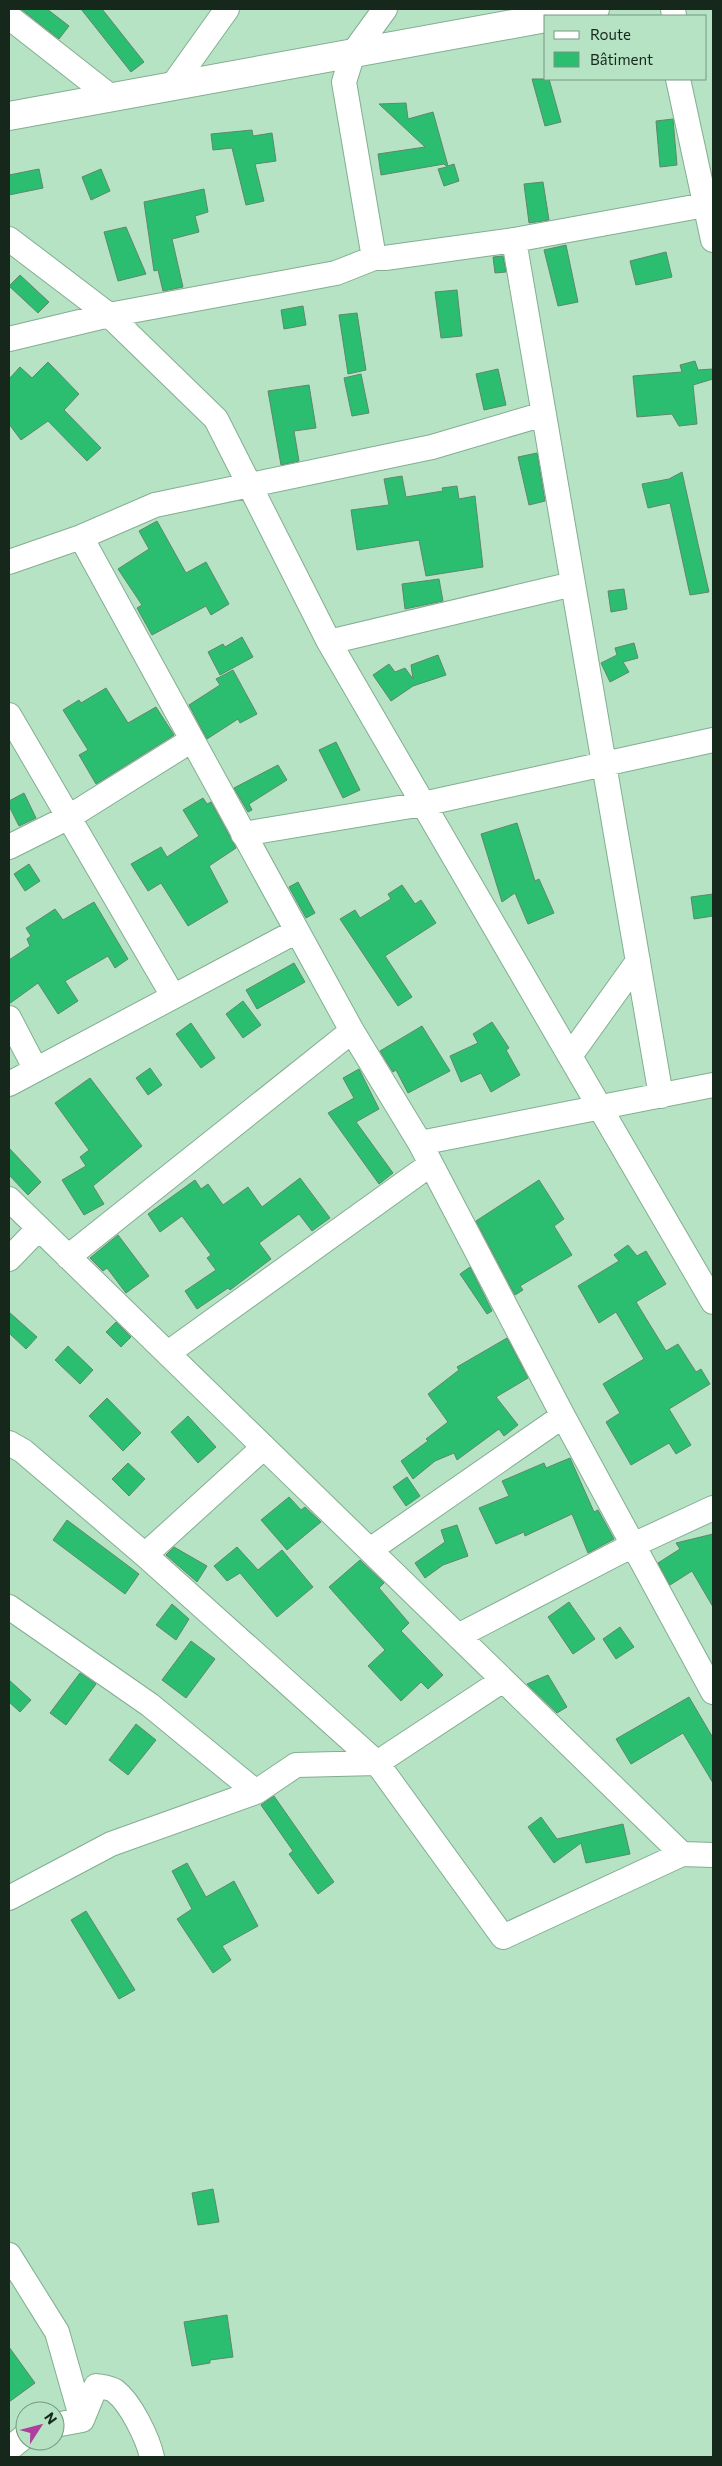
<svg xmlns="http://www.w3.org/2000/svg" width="722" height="2466" viewBox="0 0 722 2466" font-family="Commissioner,sans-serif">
  <rect width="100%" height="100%" fill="#b6e3c4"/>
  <path fill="#2bbd70" stroke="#5e886c" d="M21,9H47L69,26L59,39Z
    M81,9H102L144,62L131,72Z
    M532,79H549L561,122L545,126Z
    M406,103L408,119L433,112L448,166L454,164L459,181L444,186L438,169L447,167L444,164L381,175L378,154L425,147L379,104Z
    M673,119L677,165L660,167L656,121Z
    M252,130L253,136L272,133L276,161L255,164L264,201L246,205L232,148L213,150L211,134Z
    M39,169L43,188L9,195V175Z
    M101,169L110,191L91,200L82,177Z
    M543,182L549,220L529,223L524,184Z
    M204,189L208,212L195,216L199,232L172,239L183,287L163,291L158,270L154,271L144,202Z
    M126,227L146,274L118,281L104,232Z
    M566,245L578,302L558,306L544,250Z
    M666,252L672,277L636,285L630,261Z
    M503,256L506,272L495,273L493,257Z
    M20,275L49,302L38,313L9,286Z
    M457,290L462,336L441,338L435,292Z
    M303,306L306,325L284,329L281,310Z
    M357,313L366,370L348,374L339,315Z
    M695,361L698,370L713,369V379L693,385L697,424L679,426L672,414L637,417L633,376L682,372L680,365Z
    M48,362L79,394L64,410L101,448L87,461L48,421L21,440L9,424V379L20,367L32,378Z
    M498,369L506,405L484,410L476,374Z
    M361,374L369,413L352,416L344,378Z
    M309,385L316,428L294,431L299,461L281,465L268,391Z
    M537,453L545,501L529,505L518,457Z
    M682,472L698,544L709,592L690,595L670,503L648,508L642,484L669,479Z
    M402,476L406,497L443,491L442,488L457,486L459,499L475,496L483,567L426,576L419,540L357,550L351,510L389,505L384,479Z
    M157,521L186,573L206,562L229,604L211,615L206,606L152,635L137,608L142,605L118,569L149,549L139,531Z
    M439,579L443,601L405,609L402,584Z
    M624,589L627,609L611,612L608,591Z
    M242,637L253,657L220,675L208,652L223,644L225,647Z
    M634,643L638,658L623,662L629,672L610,682L601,663L617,655L615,648Z
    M438,655L446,675L413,686L391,701L373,675L389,664L395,672L405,668L413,679L411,665Z
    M233,670L257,714L240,723L238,719L207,739L189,705L220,685L216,679Z
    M106,688L128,723L156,707L174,735L96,784L79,755L88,750L63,710L79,700L81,703Z
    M336,742L360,790L343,798L319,750Z
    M278,765L287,780L249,804L252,810L248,812L234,788Z
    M24,793L36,818L19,826L9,806V801Z
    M203,798L207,804L211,802L236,848L209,866L228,902L188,926L161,883L148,891L131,864L161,847L167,857L199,836L183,810Z
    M517,823L535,881L539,879L554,913L528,924L515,893L502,902L481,834Z
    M29,864L40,881L25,891L14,874Z
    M298,882L315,913L306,918L289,887Z
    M402,885L415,904L421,900L436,923L385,956L412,997L398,1006L340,919L355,910L360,918L391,899L388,894Z
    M713,894V916L694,919L691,897Z
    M94,902L128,959L115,968L108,956L65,981L78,1001L58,1014L38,983L9,1004V960L30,946L27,939L31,936L26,928L55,909L63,920Z
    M294,963L305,982L257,1009L246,990Z
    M243,1001L261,1025L243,1038L226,1014Z
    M492,1022L509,1048L506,1050L520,1075L491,1092L481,1073L461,1082L450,1056L478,1043L473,1034Z
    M191,1023L215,1058L201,1068L176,1034Z
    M422,1026L450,1071L408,1093L396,1070L393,1072L380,1051Z
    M150,1068L162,1085L148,1095L136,1078Z
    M359,1069L379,1109L356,1122L393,1173L379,1184L328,1113L354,1098L343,1078Z
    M90,1078L142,1146L93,1186L104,1204L84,1215L62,1180L86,1166L80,1157L89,1150L55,1103Z
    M9,1148L41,1182L28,1195L9,1175Z
    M300,1178L330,1218L312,1231L299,1214L259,1243L271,1259L230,1290L228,1288L197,1309L185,1291L216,1270L207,1258L211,1255L182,1216L160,1232L148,1214L195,1180L201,1189L208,1184L223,1205L248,1187L262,1207Z
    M539,1180L564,1219L554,1226L572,1255L520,1286L523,1290L515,1295L476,1221Z
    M118,1235L149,1276L126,1293L107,1268L103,1271L90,1258Z
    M628,1245L637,1256L646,1251L666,1284L636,1302L666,1351L678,1344L696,1372L701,1369L710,1384L669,1409L691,1445L676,1454L669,1443L631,1465L606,1422L620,1413L603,1384L644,1359L616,1312L599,1323L578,1286L619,1261L614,1255Z
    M470,1267L492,1311L487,1314L460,1274Z
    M9,1312L37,1337L26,1349L9,1333Z
    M116,1322L131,1337L121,1347L106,1332Z
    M507,1338L528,1378L496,1397L518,1425L504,1436L499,1429L457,1460L454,1453L435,1461L413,1479L401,1461L428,1441L426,1439L448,1422L428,1394L459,1370L457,1367Z
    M68,1346L93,1370L80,1384L55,1360Z
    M107,1398L141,1433L123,1451L89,1416Z
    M188,1416L216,1447L198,1463L171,1432Z
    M570,1458L594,1512L598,1510L614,1539L588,1553L572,1514L525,1536L524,1532L496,1544L479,1508L509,1496L502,1481L544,1463L546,1468Z
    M128,1463L145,1479L129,1496L112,1479Z
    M407,1477L420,1496L406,1506L393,1487Z
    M289,1497L301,1510L305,1507L321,1522L287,1550L261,1520Z
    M67,1520L139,1574L125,1594L53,1540Z
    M457,1525L468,1556L443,1565L425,1578L415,1563L445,1542L441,1530Z
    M713,1534V1607L692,1571L670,1585L658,1563L680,1549L676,1543Z
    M174,1547L207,1566L197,1582L166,1555Z
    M237,1547L258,1570L282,1550L313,1587L277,1617L240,1573L227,1581L214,1566Z
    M360,1560L384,1583L379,1588L409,1623L401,1631L443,1675L428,1689L421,1682L401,1701L368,1666L385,1650L329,1587Z
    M569,1602L595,1639L573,1654L548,1617Z
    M172,1604L189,1619L176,1640L156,1625Z
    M620,1627L634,1647L616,1659L603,1639Z
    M191,1641L215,1659L186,1698L162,1680Z
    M80,1673L96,1684L66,1725L50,1713Z
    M548,1675L567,1707L557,1713L527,1684Z
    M9,1680L31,1700L20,1712L9,1702Z
    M689,1697L713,1738V1783L683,1733L631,1764L616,1739Z
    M136,1724L156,1740L128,1775L109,1760Z
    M274,1796L334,1882L318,1894L289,1854L293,1851L261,1805Z
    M541,1817L557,1839L623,1824L630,1854L586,1863L581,1843L554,1863L528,1827Z
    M187,1863L206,1897L234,1881L258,1926L222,1946L231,1960L213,1973L177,1919L192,1909L172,1871Z
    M86,1911L135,1990L119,1999L71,1920Z
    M213,2189L219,2222L198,2225L192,2193Z
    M227,2315L233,2357L210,2360V2363L192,2366L184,2322Z
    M9,2347L35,2383L9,2402Z"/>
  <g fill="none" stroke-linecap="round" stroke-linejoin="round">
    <defs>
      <path id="minor" d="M673,9L674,16
        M9,17L111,97
        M678,79L713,240
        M172,86L227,9
        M9,239L109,315L216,419L329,642L713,1302
        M514,240L661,1096
        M374,258L344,82L353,53L385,9
        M9,339L109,315L336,273L374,258H385L514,240L705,205
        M81,537L352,1031L420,1143L563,1416L713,1692
        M9,562L81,537L155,505L432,447L544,414
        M329,642L573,584
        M9,715L173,996
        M243,834L423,804L713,740
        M9,847L69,817L192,740
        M9,1018L35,1068
        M570,1056L638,961
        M9,1084L297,931
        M420,1143L713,1085
        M9,1199L682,1854
        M68,1257L352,1031
        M9,1259L39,1228
        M168,1353L431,1164
        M9,1443L23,1451L145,1555L377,1763L503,1937L682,1854L713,1855
        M370,1550L563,1416
        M145,1555L264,1447
        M9,1607L150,1705L256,1792
        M458,1636L633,1545L713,1508
        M9,1898L111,1844L256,1792L296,1765L377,1763L503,1680
        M9,2255L57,2332L82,2420
        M55,2425L82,2420L96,2386C102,2387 111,2388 115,2391C131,2403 148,2439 152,2457
        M9,2449L25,2436"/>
      <path id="tertiary" d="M554,16L595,9
        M9,116L546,18"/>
    </defs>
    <use href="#minor" stroke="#83ae91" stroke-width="26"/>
    <use href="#tertiary" stroke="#83ae91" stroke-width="30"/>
    <use href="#minor" stroke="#fff" stroke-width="24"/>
    <use href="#tertiary" stroke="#fff" stroke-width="28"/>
  </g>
  <rect width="722" height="2466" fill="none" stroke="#16271c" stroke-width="20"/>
  <rect x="544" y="15" width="162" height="65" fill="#b6e3c4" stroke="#769881"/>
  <rect x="554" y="31" width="25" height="8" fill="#ffffff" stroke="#769881"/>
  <text x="590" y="40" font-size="15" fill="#16271c">Route</text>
  <rect x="554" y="52" width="25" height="15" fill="#2bbd70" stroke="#769881"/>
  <text x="590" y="65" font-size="15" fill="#16271c">Bâtiment</text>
  <g transform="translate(40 2426) rotate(54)"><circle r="24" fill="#b6e3c4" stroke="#769881"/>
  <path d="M0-4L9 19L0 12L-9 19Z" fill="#ae3f9d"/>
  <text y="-8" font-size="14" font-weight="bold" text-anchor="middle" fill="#16271c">N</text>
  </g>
</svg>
